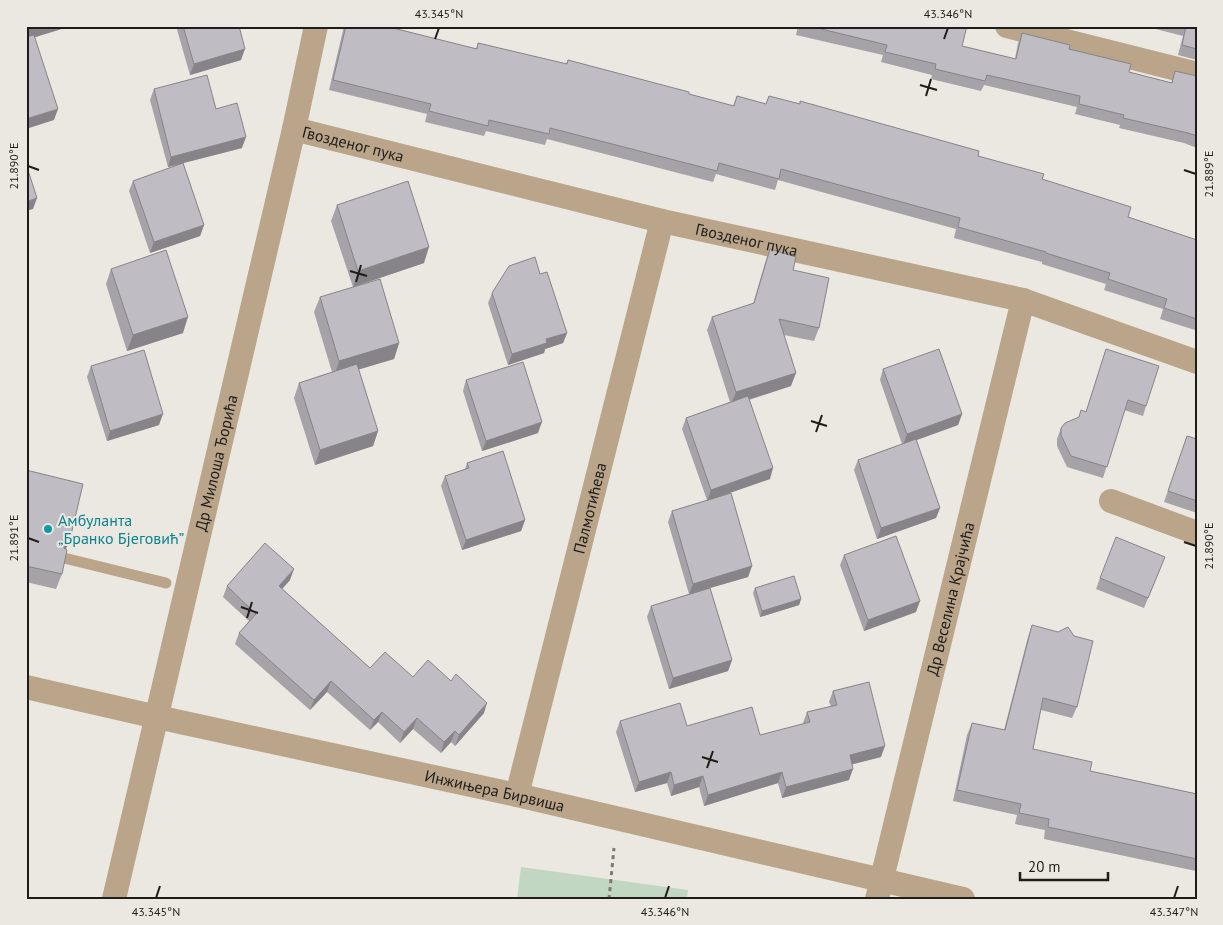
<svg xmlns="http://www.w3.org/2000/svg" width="1223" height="925" viewBox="0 0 1223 925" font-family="'PT Sans',sans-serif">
  <rect width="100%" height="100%" fill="#eae8e0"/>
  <path fill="#c2d7c1" d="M521,867L688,890L687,899H517Z"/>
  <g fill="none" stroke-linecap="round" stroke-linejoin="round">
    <path stroke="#7b7a75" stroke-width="3" stroke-dasharray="4 4" stroke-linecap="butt" d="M609,899L614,848"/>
    <path stroke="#bba58a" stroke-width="11" d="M64,558L166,583"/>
    <g stroke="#bba58a" stroke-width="24">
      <path d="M1007,26L1197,74"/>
      <path id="s1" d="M294,129L662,221L1023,300L1197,362"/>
      <path d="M1111,501L1197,533"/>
      <path id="s2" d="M26,687L157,717L517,795L963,899"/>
      <path id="s3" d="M517,795L662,221"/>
      <path id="s4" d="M114,899L294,129L316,26"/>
      <path id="s5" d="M877,899L1023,300"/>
    </g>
  </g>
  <path fill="#a5a2a8" d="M176,26H239L241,60L190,75Z
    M344,26H385L476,49L478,43L566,64L568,60L689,94L733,106L737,96L766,104L769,96L978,156L1042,179L1128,217L1197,240V324L1195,330L1160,319L1163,309L1104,290L1106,284L1042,264V262L954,238L956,229L778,180L775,190L716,174L713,182L547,139L545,145L486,131L484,136L425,122L427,114L329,90Z
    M798,26H967L962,46L1015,59L1018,43L1022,33L1069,49L1129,72L1171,83L1175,71L1197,76V148L1184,143L1119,128L1120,125L1075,114L1077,107L984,85L981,91L931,79L932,75L881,62L883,55L796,35Z
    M1064,26H1073L1072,28Z
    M1144,26H1197V60L1178,55L1183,36Z
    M154,89L216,109L242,148L183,163L204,225L200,236L150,253L129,191L133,181L182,164L168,167L150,100Z
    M337,205L424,263L353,287L331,221Z
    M770,249L793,270L819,328L814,341L784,335L791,386L749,400L770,479L714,498L752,566L748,577L710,588L732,660L728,671L669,689L647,617L651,606L689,594L668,522L672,511L707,500L682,429L686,418L730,402L707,330L712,317L753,304L765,263Z
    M111,269L183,333L127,351L106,284Z
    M540,274L567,333L563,343L545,349L544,353L508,365L488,303L492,293Z
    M320,297L399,343L394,359L358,369L378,431L373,446L315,465L294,398L299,383L332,372L314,312Z
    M1106,349L1146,406L1143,416L1124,410L1103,478L1067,467L1057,446V439L1061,428L1079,418L1086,412Z
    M91,366L159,425L107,441L87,377Z
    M883,369L962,414L958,425L916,440L940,508L936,518L877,539L854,470L858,460L902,444L880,380Z
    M466,380L538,433L482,451L463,391Z
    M1187,436L1196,439L1197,438V513L1164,502Z
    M467,463L525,520L521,531L462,550L441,486L445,476L465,469Z
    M26,470L71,535L66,549L62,574L56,589L26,582Z
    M844,555L916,612L864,631L840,565Z
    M1161,567L1144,608L1096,589L1100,578Z
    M290,580L282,589L370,668L413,677L484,713L455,746L451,742L441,753L413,729L400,743L378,722L370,730L327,692L310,710L235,644L239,633L249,621L223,597L227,586Z
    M755,588L801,599L799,605L760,617L753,593Z
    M1032,625L1077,707L1072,718L1041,710L1033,749L1090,771L1197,794V867L1196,871L1044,839L1045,830L1015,824L1017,815L953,801L967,735L972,723L1004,730L1028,637Z
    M833,691L881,757L852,764L849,780L782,798L778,783L704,806L699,787L671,796L667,783L635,792L616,732L620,721L687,726L760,735L804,724L803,723L807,712L831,706L829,702Z"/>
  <path fill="#868488" d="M37,26H65V28L26,40V30Z
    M245,49L241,60L190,75L194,64Z
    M58,109L54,120L26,129V119Z
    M246,137L242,148L168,167L171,157Z
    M37,198L33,209L26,211V202Z
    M204,225L200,236L150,253L154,242Z
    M429,247L424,263L353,287L358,271Z
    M188,317L183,333L127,351L133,335Z
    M567,333L563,343L545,349L544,353L508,365L512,354L546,339Z
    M399,343L394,359L334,377L339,361Z
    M796,373L791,386L731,405L736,392Z
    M163,414L159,425L107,441L110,431Z
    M962,414L958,425L903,445L907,434Z
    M542,422L538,433L482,451L486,441Z
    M378,431L373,446L315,465L320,450Z
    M773,468L770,479L707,501L711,490Z
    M940,508L936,518L877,539L881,528Z
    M525,520L521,531L462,550L466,540Z
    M71,535L65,551L62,541L65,537Z
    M752,566L748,577L689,594L693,584Z
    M294,569L290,580L275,597L279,586Z
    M801,599L799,605L760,617L762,611Z
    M920,601L916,612L864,631L868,620Z
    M732,660L728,671L669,689L673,678Z
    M331,681L327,692L310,710L314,700Z
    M487,703L484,713L455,746L459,735Z
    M382,712L378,722L370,730L374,720Z
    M417,718L413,729L400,743L404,732Z
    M455,731L451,742L441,753L444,742Z
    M885,746L881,757L846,766L850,755Z
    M853,769L849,780L782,798L786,787Z
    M671,772L667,783L635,792L639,782Z
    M782,772L778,783L704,806L708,795Z
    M703,776L699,787L671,796L674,785Z"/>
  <path fill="#c0bcc3" stroke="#868488" d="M26,26H37L26,30Z
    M183,26H239L245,49L194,64Z
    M346,26H385L477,49L478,43L567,64L568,60L689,92V94L734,106L737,96L766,104L769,96L800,104V101L979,151L978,156L1044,174L1042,179L1131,207L1128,217L1197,240V319L1164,308L1167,299L1108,279L1110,273L1046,253V252L958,227L960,218L781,169L779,179L719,163L717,171L550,128L549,134L489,120L488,126L429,111L431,104L333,80Z
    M809,26H967L962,46L1016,59L1022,33L1070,45L1069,49L1131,64L1129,72L1172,83L1175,71L1197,76V136L1188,133L1123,118L1124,115L1079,104L1080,96L987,75L985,81L935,69L936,64L885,52L887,45Z
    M1186,26H1197V49L1182,45Z
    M34,35L58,109L26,119V37Z
    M207,75L216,109L237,103L246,137L171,157L154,89Z
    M183,163L204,225L154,242L133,181Z
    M26,164L37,198L26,202Z
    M408,181L429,247L358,271L337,205Z
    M770,249L796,257L793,270L829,278L819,328L779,319L796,373L736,392L712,317L754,303Z
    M166,250L188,317L133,335L111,269Z
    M535,257L540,274L547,272L567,333L546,339L547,343L512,354L492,293L509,266Z
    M380,279L399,343L339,361L320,297Z
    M939,349L962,414L907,434L883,369Z
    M1106,349L1159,366L1146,406L1128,400L1107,467L1071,456L1061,435V428L1065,423L1079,417L1081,410L1086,412Z
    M144,350L163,414L110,431L91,366Z
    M523,362L542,422L486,441L466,380Z
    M357,364L378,431L320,450L299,383Z
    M748,396L773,468L711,490L686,418Z
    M1187,436L1197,439V501L1168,491Z
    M916,439L940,508L881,528L858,460Z
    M503,451L525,520L466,540L445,476L469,468L467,463Z
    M26,470L83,484L71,535L65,537L62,541L64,548L67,550L62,574L26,566Z
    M731,493L752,566L693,584L672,511Z
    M896,536L920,601L868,620L844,555Z
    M1116,537L1165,557L1148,598L1100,578Z
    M265,543L294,569L279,586L370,668L385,652L413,677L428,660L451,681L456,674L487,703L459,735L455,731L444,742L417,718L404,732L382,712L374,720L331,681L314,700L239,633L256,614L227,586Z
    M794,576L801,599L762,611L755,588Z
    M710,588L732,660L673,678L651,606Z
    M1032,625L1058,632L1068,627L1074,636L1093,641L1077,707L1043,698L1033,749L1092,762L1090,771L1197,794V859L1048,827L1049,819L1019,813L1021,804L957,790L972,723L1005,730Z
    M869,682L885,746L850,755L853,769L786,787L782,772L708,795L703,776L674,785L671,772L639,782L620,721L680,703L687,726L752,707L760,735L810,722L807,712L837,705L833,691Z"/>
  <path fill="none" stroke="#1e1d1a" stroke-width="2" d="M435,39L439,28M944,39L948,28M920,85L937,90M926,96L931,79M28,166L39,170M1184,170L1196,174M350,271L367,276M356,282L361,265M811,421L827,426M816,432L822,415M28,538L39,542M1184,542L1196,546M241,607L258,613M247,618L252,602M702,757L718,762M707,768L713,751M156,898L160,886M665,898L669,886M1174,898L1178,886"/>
  <circle fill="#0f9aa8" stroke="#eae8e0" stroke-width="2" cx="48" cy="529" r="5"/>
  <g text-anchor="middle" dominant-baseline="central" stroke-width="4" stroke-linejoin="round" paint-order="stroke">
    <g font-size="16" fill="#1e1d1a" stroke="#eae8e0">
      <text stroke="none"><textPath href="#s1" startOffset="61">Гвозденог пука</textPath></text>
      <text stroke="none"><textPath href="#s1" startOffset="466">Гвозденог пука</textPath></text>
      <text stroke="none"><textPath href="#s4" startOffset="448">Др Милоша Ђорића</textPath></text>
      <text stroke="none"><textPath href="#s3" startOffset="296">Палмотићева</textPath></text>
      <text stroke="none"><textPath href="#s5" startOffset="309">Др Веселина Крајчића</textPath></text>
      <text stroke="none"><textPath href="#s2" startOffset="480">Инжињера Бирвиша</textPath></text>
    </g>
    <g font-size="16" fill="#0d838f" stroke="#eae8e0" text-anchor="start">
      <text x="58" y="520">Амбуланта<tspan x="58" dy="18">„Бранко Бјеговић”</tspan></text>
    </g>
  </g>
  <rect width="1223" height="925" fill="none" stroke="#eae8e0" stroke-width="55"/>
  <path d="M1020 872v8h88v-8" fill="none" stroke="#1e1d1a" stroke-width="2.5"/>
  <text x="1028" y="872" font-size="15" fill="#1e1d1a" stroke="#eae8e0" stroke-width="4" paint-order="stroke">20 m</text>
  <rect x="28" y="28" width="1168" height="870" fill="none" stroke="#1e1d1a" stroke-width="2"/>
  <g font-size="12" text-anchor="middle" fill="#1e1d1a">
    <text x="439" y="18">43.345°N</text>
    <text x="948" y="18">43.346°N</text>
    <text transform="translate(14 166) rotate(-90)" y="4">21.890°E</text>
    <text transform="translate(1209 174) rotate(-90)" y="4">21.889°E</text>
    <text transform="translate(14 538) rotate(-90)" y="4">21.891°E</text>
    <text transform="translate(1209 546) rotate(-90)" y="4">21.890°E</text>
    <text x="156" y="916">43.345°N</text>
    <text x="665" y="916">43.346°N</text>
    <text x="1174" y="916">43.347°N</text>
  </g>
</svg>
